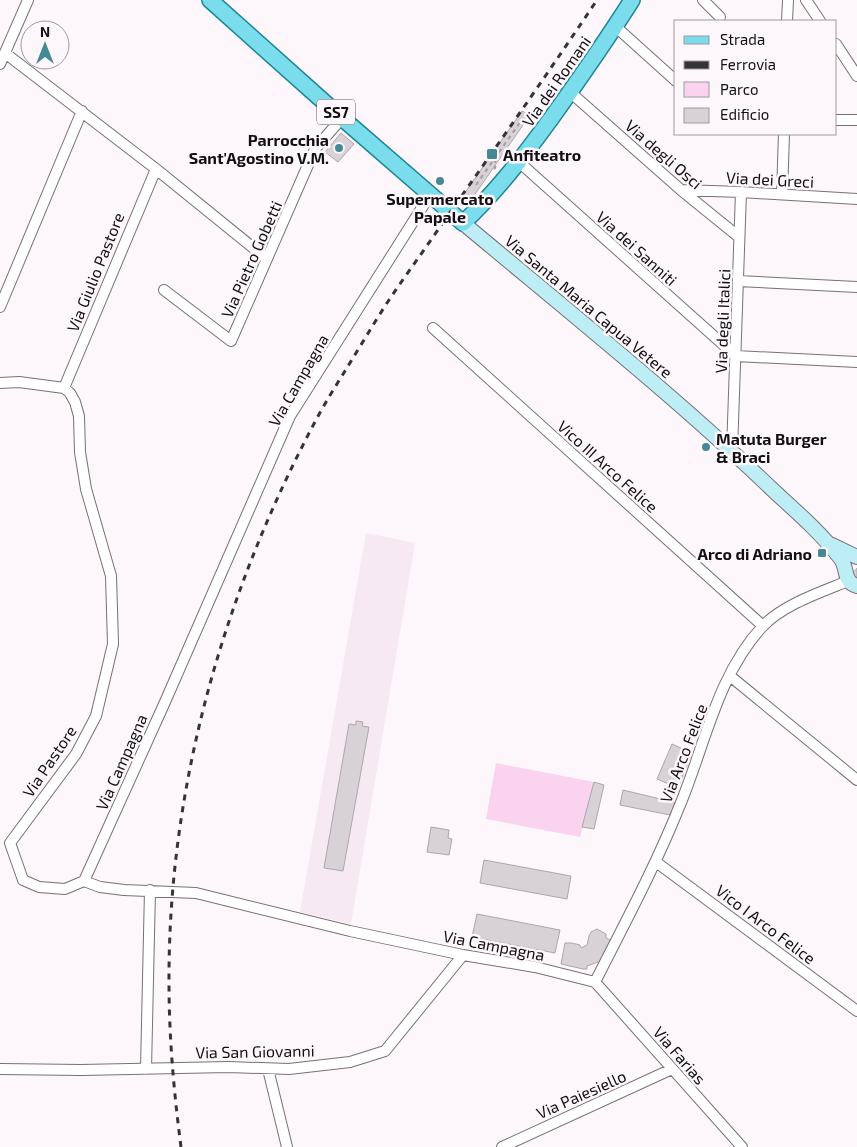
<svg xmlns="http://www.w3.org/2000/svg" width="857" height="1147" viewBox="0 0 857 1147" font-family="'Exo 2',sans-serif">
  <rect width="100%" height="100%" fill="#fdf7fb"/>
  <path fill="#f6e9f2" d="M366,533L415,543L351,924L300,912Z"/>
  <path fill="#fad4ee" d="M496,763L594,782L580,837L486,819Z"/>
  <path fill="#d8d2d6" stroke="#ada7ab" d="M522,111L530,115L471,200L464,194Z
    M341,133L354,144L338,162L325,152Z
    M857,568V581L850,576Z
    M356,721L363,722L362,726L369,727L343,871L324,868L349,724L356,725Z
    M672,744L692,753L678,788L657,779Z
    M594,782L604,785L594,829L582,827Z
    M623,790L677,803L670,815L620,805Z
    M431,827L449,830L448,838L452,839L449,855L427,852Z
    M484,860L571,876L567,899L480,883Z
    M477,914L560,930L555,953L472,937Z
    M597,929L606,934V938L614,942L600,964L598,962L587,966V969H583L561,964L565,943H572L580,945L581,948L587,945L589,936L591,932Z"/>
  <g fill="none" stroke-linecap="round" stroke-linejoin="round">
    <defs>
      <path id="minor" d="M703,0L720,17
        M806,0L820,21
        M787,21L788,0
        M615,26L676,81
        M836,44L857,76
        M5,53L156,169L267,259
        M0,64L28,0
        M570,92L681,190L739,237
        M836,120H857
        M519,162L736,356L857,362
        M681,190L741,192L857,199
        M782,194L784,134
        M430,195L290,416L165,702L84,881L100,887L124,890L196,893L350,931L463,955L535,967L595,982
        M738,281L857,287
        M164,290L231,341L315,149L342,118
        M0,307L82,111
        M433,328L763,626
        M0,383L19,382L64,388L70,393L75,402L79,416L80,452L86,489L111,576L113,644L96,716L76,754L10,843L23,880L39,887L65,889L84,881
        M64,388L156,169
        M732,451L741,192
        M730,676L857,780
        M656,862L857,1011
        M595,982C625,923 656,865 680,805C705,745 717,676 762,627C782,605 821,592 848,581
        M595,982L742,1147
        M0,1069L81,1070L228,1067L289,1069L350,1062L385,1051L463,955
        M146,1069L150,890
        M268,1069L287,1147
        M502,1147L672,1069"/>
      <path id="secondary" d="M463,223C568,311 676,397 775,492C798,513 822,534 841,559C848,569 843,582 857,586
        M832,545L857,557"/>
      <path id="primary" d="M210,0L342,118L463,223C496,192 523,157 550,120C578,81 606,41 632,0"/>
    </defs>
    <use href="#minor" stroke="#767175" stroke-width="12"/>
    <use href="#secondary" stroke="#767175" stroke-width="16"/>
    <use href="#primary" stroke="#1d8598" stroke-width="18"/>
    <path stroke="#a29ea1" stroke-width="2" stroke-dasharray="4 4" stroke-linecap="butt" d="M493,160L497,163L494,170
      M476,185L523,118"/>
    <use href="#minor" stroke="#fff" stroke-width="10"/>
    <use href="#secondary" stroke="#bdeef6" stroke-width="14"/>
    <use href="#primary" stroke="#7bdcec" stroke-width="15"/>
    <path stroke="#363335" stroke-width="3" stroke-dasharray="6 6" stroke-linecap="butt" d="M181,1147C174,1093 169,1038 169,983C168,787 224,592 316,420C325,403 335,387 345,371C358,350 371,328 385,306C404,277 426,248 446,218C497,146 548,73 597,0"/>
  </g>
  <g fill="#458997" stroke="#fdf7fb" stroke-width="2">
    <circle cx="339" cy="148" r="5"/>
    <rect x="486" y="148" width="12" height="12" rx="2.5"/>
    <circle cx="440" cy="181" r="5"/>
    <circle cx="706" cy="447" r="5"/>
    <rect x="817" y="548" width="10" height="10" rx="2.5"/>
  </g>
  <g text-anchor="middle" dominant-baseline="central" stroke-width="5" stroke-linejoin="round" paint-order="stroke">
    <rect fill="#fdf7fb" stroke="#585557" stroke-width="1" x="317" y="99.5" width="38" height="25" rx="4"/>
    <g font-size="15" font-weight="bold" fill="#110f11">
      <text x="336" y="112">SS7</text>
    </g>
    <g font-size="16" fill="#110f11" stroke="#fdf7fb">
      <text transform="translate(556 81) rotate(-55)">Via dei Romani</text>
      <text transform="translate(664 154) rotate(41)">Via degli Osci</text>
      <text transform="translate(770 179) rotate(3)">Via dei Greci</text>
      <text transform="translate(637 248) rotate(42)">Via dei Sanniti</text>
      <text transform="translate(251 259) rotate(-66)">Via Pietro Gobetti</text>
      <text transform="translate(95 272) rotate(-68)">Via Giulio Pastore</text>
      <text transform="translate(589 306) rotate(40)">Via Santa Maria Capua Vetere</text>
      <text transform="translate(722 321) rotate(-88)">Via degli Italici</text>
      <text transform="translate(298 380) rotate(-60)">Via Campagna</text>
      <text transform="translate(608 466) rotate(42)">Vico III Arco Felice</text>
      <text transform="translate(683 753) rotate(-69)">Via Arco Felice</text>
      <text transform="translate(49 761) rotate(-56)">Via Pastore</text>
      <text transform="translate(121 762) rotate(-66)">Via Campagna</text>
      <text transform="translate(766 924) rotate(37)">Vico I Arco Felice</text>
      <text transform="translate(494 945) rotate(11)">Via Campagna</text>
      <text transform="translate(255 1051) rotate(-1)">Via San Giovanni</text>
      <text transform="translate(680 1055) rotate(49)">Via Farias</text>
      <text transform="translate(581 1094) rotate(-24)">Via Paiesiello</text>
    </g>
    <g font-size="16" font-weight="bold" fill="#110f11" stroke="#fdf7fb" text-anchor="end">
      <text x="329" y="139">Parrocchia<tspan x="329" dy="18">Sant'Agostino V.M.</tspan></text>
      <text x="503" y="154" text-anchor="start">Anfiteatro</text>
      <text x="440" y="198" text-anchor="middle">Supermercato<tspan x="440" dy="18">Papale</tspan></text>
      <text x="716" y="438" text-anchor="start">Matuta Burger<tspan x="716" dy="18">&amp; Braci</tspan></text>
      <text x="812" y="553">Arco di Adriano</text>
    </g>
  </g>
  <rect x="674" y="20" width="162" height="115" fill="#fdf7fb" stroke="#9f9a9d"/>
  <rect x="684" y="36" width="25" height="8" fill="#7bdcec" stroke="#9f9a9d"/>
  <text x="720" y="45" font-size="15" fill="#110f11">Strada</text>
  <rect x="684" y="61" width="25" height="8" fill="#363335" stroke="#9f9a9d"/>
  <text x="720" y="70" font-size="15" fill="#110f11">Ferrovia</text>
  <rect x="684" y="82" width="25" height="15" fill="#fad4ee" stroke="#9f9a9d"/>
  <text x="720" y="95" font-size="15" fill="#110f11">Parco</text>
  <rect x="684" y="108" width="25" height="15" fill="#d8d2d6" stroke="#9f9a9d"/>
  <text x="720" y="120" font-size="15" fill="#110f11">Edificio</text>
  <g transform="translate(45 45)"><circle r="24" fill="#fdf7fb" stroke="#9f9a9d"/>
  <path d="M0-4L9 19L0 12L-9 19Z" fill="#458997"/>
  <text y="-8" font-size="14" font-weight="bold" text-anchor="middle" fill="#110f11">N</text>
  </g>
</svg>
